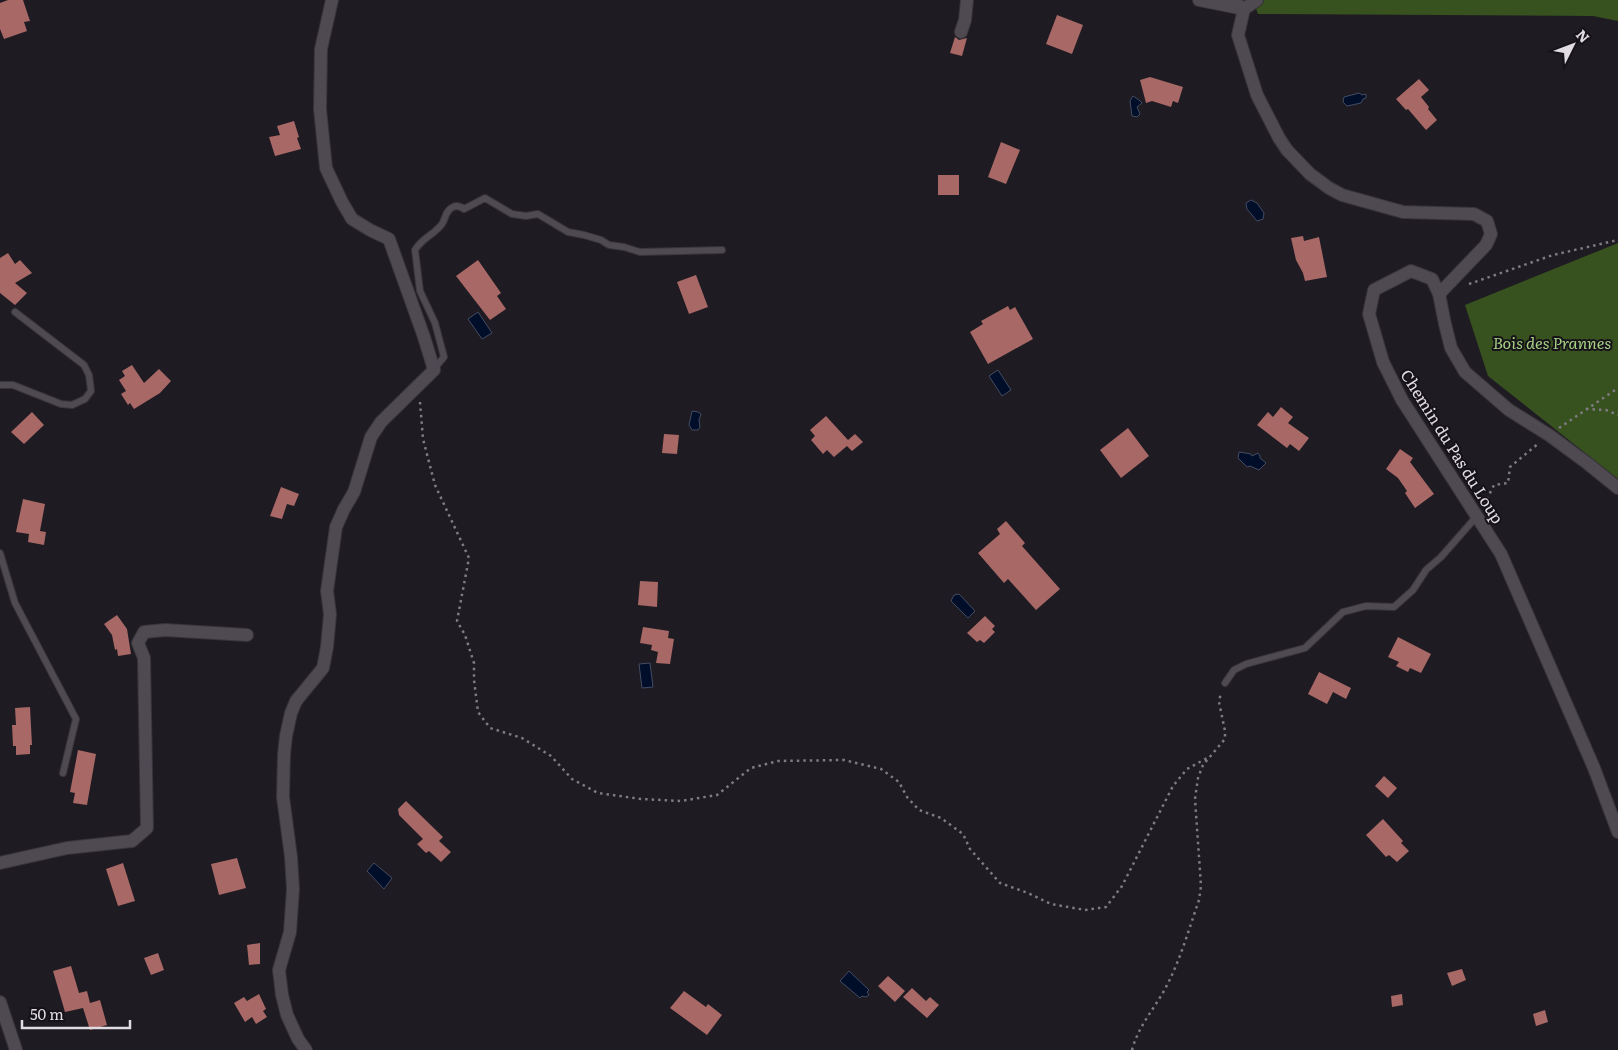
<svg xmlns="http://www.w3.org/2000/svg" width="1618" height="1050" viewBox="0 0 1618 1050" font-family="Literata,serif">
  <rect width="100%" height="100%" fill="#1f1b22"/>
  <path fill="#37511f" d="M1253,0H1618V21L1593,16L1258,14Z
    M1618,243V479L1488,376L1465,305Z"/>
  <path fill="#000e2a" stroke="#434c61" d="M1359,93L1362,95L1366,94V98L1363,99L1361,103L1347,106L1343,102L1344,97Z
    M1133,96L1139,100L1142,103L1137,107L1140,114L1137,117L1132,116L1130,101Z
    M1251,200L1257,203L1264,213L1263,219L1257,221L1247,209L1246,203Z
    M478,312L492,333L482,339L468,319Z
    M998,370L1011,390L1002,396L989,376Z
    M692,411L698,412L701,414L699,420L700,427L698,430H692L689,425Z
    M1239,452L1251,454L1252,456L1258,453L1260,456V458L1266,463L1259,470L1250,466L1247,467L1238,458Z
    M959,594L975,611L968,618L951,601L954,595Z
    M650,663L653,687L642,688L639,664Z
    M374,863L392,878L384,889L367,871Z
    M849,971L869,990L867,992L869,995L866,997L862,996L860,998L840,981Z"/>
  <path fill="#a76866" d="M8,0H23L30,21L24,22L27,31L4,39L0,29V3Z
    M1057,15L1083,25L1072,54L1046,44Z
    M955,37L959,40L967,38L962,56L950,53Z
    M1150,77L1183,87L1178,103L1173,101L1171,107L1152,101L1146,103L1140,80Z
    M1419,79L1429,90L1421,97L1429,107L1428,109L1437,120L1426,130L1408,109L1406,110L1396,99Z
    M294,121L299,137L297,138L301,149L275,156L269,137L280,135L277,126Z
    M1001,142L1020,150L1006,184L988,177Z
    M938,175H959V195H938Z
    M1303,236L1304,241L1319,237L1327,277L1305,281L1303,273L1296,260L1291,238Z
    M8,253L15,264L20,260L32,273L15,283L27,293L15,305L0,293V258Z
    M478,260L501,293L497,296L506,309L490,320L456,276Z
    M696,275L708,307L689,314L677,282Z
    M1008,306L1010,310L1015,307L1033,339L988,364L970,332L983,324L981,321Z
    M132,365L144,383L159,369L171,381L160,393L134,409L130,403L128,405L121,394L126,391L119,380L125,376L122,371Z
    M1281,407L1293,417L1288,423L1309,438L1299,451L1290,444L1287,448L1257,425L1268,412L1273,417Z
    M32,412L44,425L24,444L11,432Z
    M826,416L848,440L855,434L863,442L852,451L847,446L834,457L827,450L823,454L811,440L815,436L810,430Z
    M1128,428L1149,456L1121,478L1100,450Z
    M664,434L679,435L677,454L662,453Z
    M1400,449L1413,458L1410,462L1434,494L1415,508L1405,493L1407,491L1398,478L1386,469Z
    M281,487L299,494L294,506L287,504L282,519L270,516Z
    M23,499L45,504L40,531L46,532L44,545L28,542L29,534L16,532Z
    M1006,521L1025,543L1022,546L1060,589L1036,610L1008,579L1004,583L978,553L1000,534L997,529Z
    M640,581L658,582L657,607L638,605Z
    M117,615L127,629L131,654L118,656L117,649L115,650L112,635L104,624Z
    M985,616L995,626L992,629L995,632L984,643L980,640L977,642L967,633Z
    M643,627L669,631L668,638L674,639L670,664L656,663L658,652L651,650L652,645L640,643Z
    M1398,637L1431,654L1421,673L1410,668L1408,672L1396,666L1399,662L1388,657Z
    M1319,672L1351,688L1346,699L1333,692L1327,704L1308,694Z
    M30,707L32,745H30V754L16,755V746H13L12,725H16L15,708Z
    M78,750L96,754L87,805L73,803L75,793L70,792Z
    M1384,776L1397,788L1388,798L1375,786Z
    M406,801L443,837L439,841L451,852L441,862L429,851L426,853L417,844L423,839L399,815L398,809Z
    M1383,819L1403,841L1401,843L1409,851L1397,862L1389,855L1386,857L1366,835Z
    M237,858L246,888L219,895L211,864Z
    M123,863L135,901L118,906L106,869Z
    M260,943V964L249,965L247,945Z
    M158,953L164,970L151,975L144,958Z
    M71,966L79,993L87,991L90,1003L100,1000L107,1025L90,1030L83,1008L65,1012L53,971Z
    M1462,969L1466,980L1452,986L1447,973Z
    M888,976L905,991L895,1002L878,986Z
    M912,988L926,1001L930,997L939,1005L927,1018L903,997Z
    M684,991L706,1007L708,1004L722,1015L707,1035L670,1008Z
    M259,994L266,1009L263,1011L267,1017L256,1024L252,1017L245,1022L234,1003L244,997L247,1001Z
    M1402,994L1403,1005L1392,1007L1391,996Z
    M1545,1010L1548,1022L1536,1026L1533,1014Z"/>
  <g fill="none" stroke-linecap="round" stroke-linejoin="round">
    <defs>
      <path id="lane" d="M434,369L444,357L435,323L420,291L415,250C422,238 435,234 442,224C446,218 445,211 453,207C457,205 460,206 464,209L485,198L512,214L526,216L538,214L568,232L584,235L601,240L609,245L624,247L640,252L722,250
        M0,385H13L61,404L72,405L85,399L91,391L89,375L84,365L15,312
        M0,553L15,603L76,719L63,773
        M1225,683L1234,670L1246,664L1305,648L1343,612L1366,606L1394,607L1413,590L1426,570L1441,557L1477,516"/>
      <path id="street" d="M1199,0L1244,9L1257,0
        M1232,0V1L1244,9L1238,35L1257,95L1279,138L1287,150L1310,174L1329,188L1342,195L1403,212L1474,214L1487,221L1491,234L1486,245L1439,294
        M961,32L965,20L967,0
        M1618,488L1587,463L1549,435L1509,410L1465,372L1451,348L1445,324L1439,294L1432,279L1411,271L1374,290L1369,314L1383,362L1402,400L1501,554L1594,768L1618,832
        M0,863L67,848L132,841L147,828L144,658L138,643L144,632L165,630L247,635
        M0,1002L16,1050
        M306,1050L298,1039L287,1015L282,995L279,970L290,932L293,889L291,857L283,797L284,754L286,736L291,713L296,701L323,668L327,647L330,614L327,591L336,527L344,509L354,492L371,437L381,422L434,370L424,337L389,239L370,230L352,219L342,202L326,168L320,109L321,49L332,0"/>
    </defs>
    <use href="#lane" stroke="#38353a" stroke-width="8"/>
    <use href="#street" stroke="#38353a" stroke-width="14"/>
    <path stroke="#7f7b82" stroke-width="2.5" stroke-dasharray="2.5 4" stroke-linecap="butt" d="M1469,284L1553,255L1618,240
      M420,402L423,439L435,485L469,558L457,621L465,635L474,663V680L478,712L490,728L522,738L551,756L572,779L598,793L641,799L681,801L717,795L751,768L778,761L844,760L881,769L899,782L907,797L919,810L941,818L963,834L970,849L1000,883L1028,893L1051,904L1085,910L1106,907L1122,886L1173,786L1187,769L1209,757
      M1586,409L1606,410L1618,415
      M1559,428L1618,388
      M1484,505L1494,485L1508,483L1510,467L1539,443
      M1132,1050C1139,1023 1159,1004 1170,979C1182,954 1190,926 1199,900L1201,886L1195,799L1198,778L1203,765L1225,739V731L1219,702L1221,692"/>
    <use href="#lane" stroke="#4f4952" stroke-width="6"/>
    <use href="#street" stroke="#4f4952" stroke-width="12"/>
  </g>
  <g text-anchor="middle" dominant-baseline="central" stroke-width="4" stroke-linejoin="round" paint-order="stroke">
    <g font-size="16" font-style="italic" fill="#a6d083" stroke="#161219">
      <text x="1552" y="342">Bois des Prannes</text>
    </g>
    <g font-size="16" fill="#e0dce2" stroke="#161219">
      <text transform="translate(1453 446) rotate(58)">Chemin du Pas du Loup</text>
    </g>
  </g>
  <g transform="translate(1573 45) rotate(48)" stroke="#161219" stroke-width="4" paint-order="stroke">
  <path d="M0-4L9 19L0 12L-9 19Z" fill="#e0dce2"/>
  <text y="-8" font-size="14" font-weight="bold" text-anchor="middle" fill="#e0dce2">N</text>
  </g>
  <path d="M22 1020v8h108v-8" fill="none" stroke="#e0dce2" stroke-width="2.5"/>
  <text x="30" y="1020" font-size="15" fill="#e0dce2" stroke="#161219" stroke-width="4" paint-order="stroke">50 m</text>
</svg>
